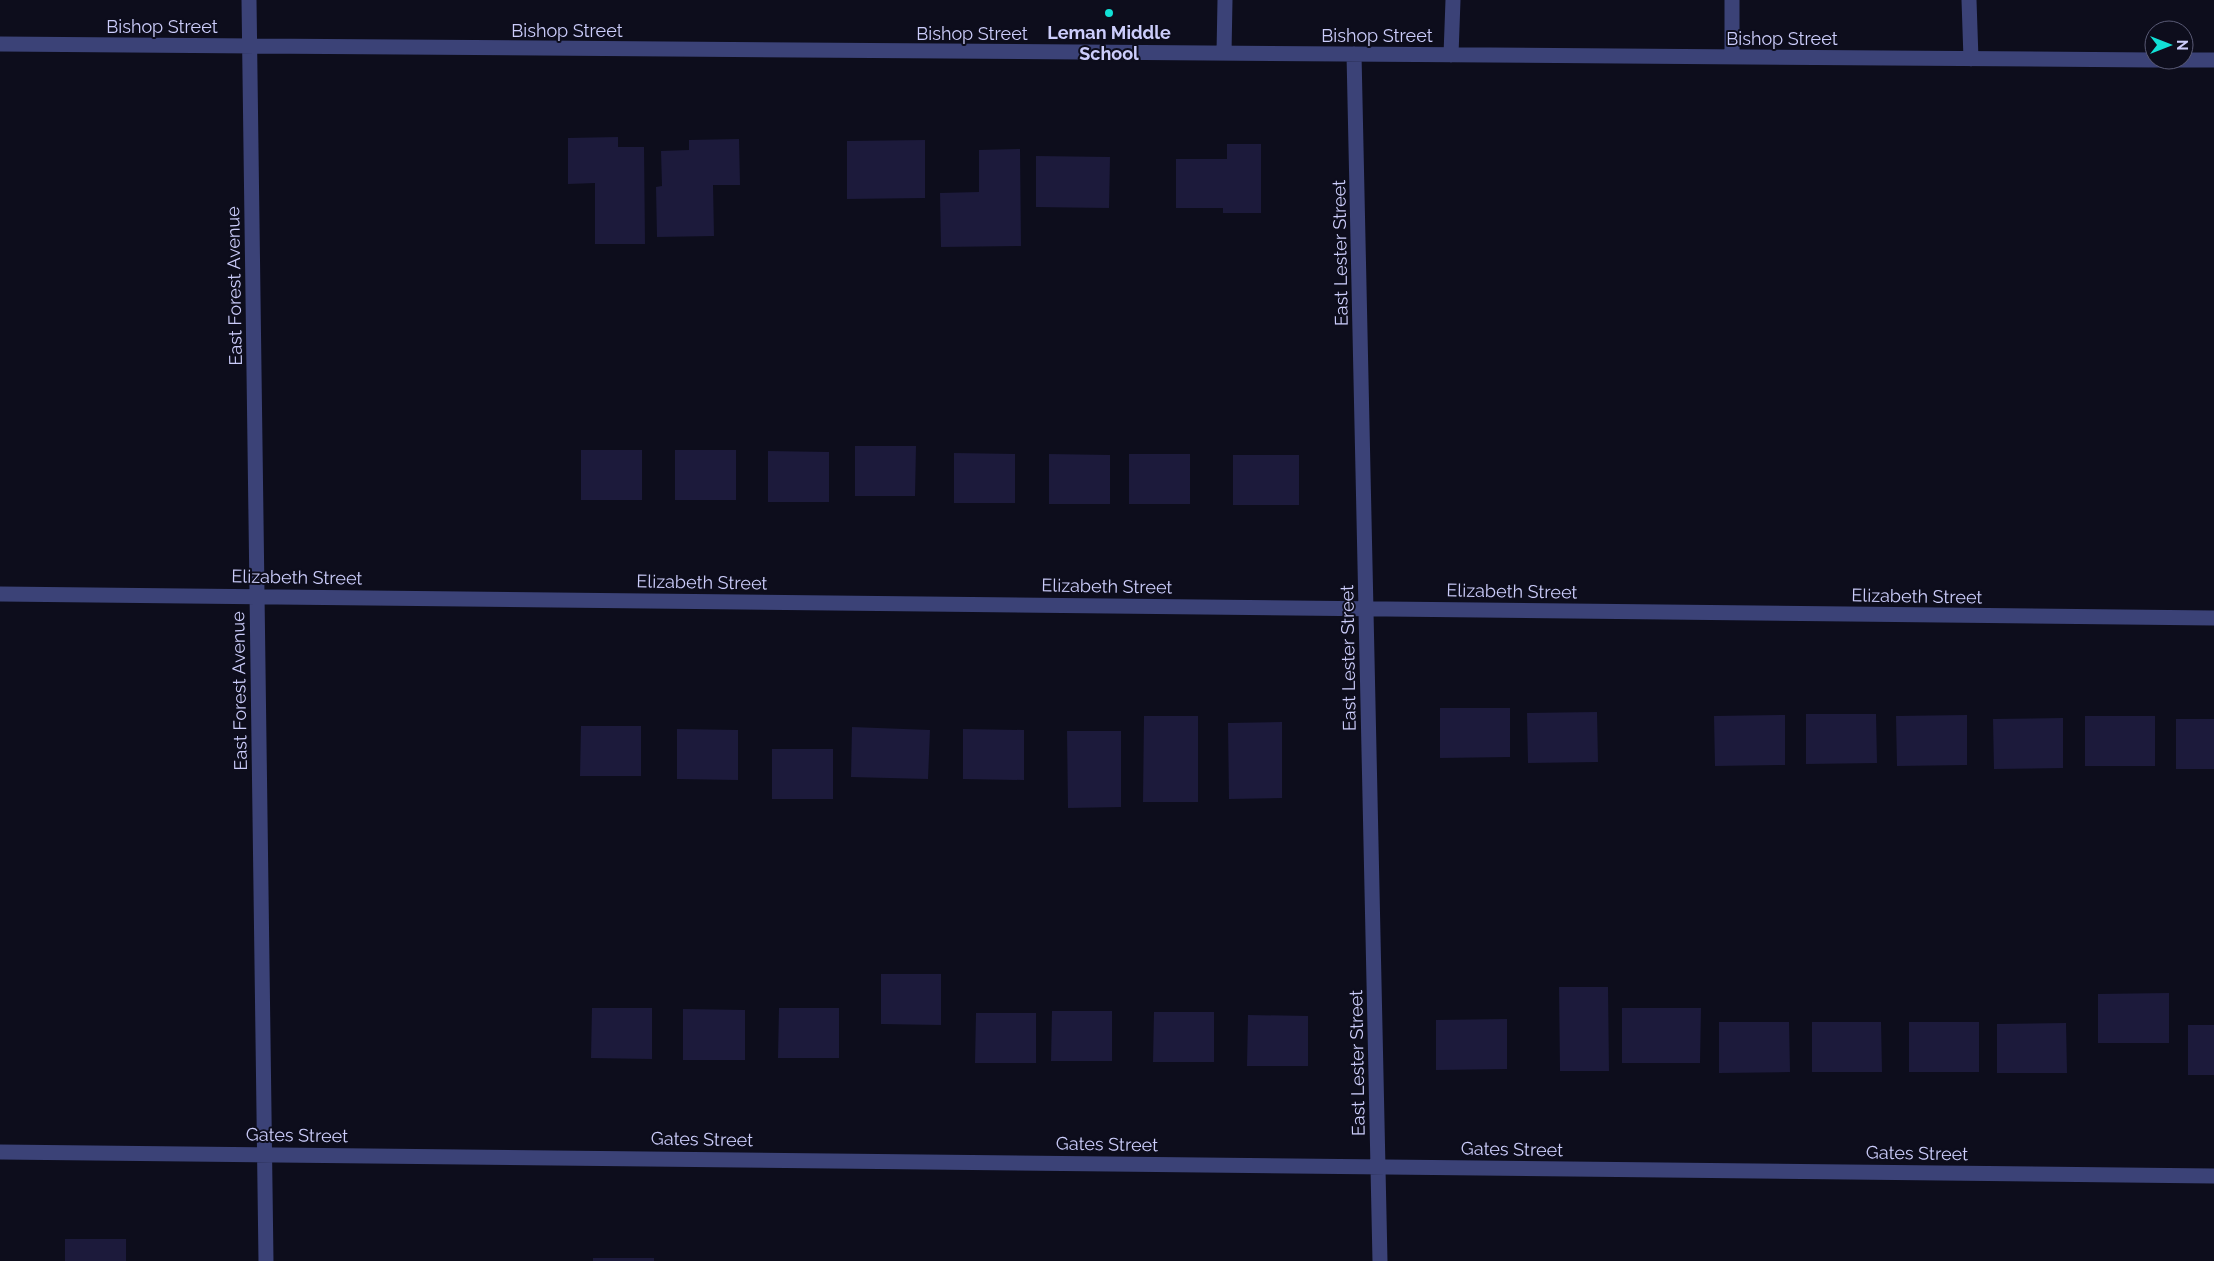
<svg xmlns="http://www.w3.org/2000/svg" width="2214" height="1261" viewBox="0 0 2214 1261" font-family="Raleway,sans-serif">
  <rect width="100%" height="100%" fill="#0d0d1c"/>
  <path fill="#1c1a3b" d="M618,137V147H644L645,244H595V183L568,184V138Z
    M739,139L740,185H713L714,236L657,237L656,187L662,186L661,151L689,150V140Z
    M925,140V198L847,199V141Z
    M1227,144H1261V213H1223V208H1176V159H1227Z
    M1020,149L1021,246L941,247L940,193L979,192V150Z
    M1036,156L1110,157L1109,208L1036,207Z
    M855,446H916L915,496H855Z
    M581,450H642V500H581Z
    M675,450H736V500H675Z
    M768,451L829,452V502H768Z
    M954,453L1015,454V503H954Z
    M1049,454L1110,455V504H1049Z
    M1129,454H1190V504H1129Z
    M1233,455H1299V505H1233Z
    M1440,708H1510V757L1440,758Z
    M1597,712L1598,762L1528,763L1527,713Z
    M1806,714H1876L1877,763L1806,764Z
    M1785,715V765L1715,766L1714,716Z
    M1967,715V765L1897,766L1896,716Z
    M1144,716H1198V802H1143Z
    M2085,716H2155V766H2085Z
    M2063,718V768L1994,769L1993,719Z
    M2176,719H2214V769H2176Z
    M1282,722V798L1229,799L1228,723Z
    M581,726H641V776H580Z
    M852,727L930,730L928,779L851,777Z
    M677,729L738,730V780L677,779Z
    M963,729L1024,730V780L963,779Z
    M1067,731H1121V807L1068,808Z
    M772,749H833V799H772Z
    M881,974H941V1025L881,1024Z
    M1559,987H1608L1609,1071H1560Z
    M2169,993V1043H2098V994Z
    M592,1008H652V1059L591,1058Z
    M779,1008H839V1058H778Z
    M1622,1008H1701L1700,1063H1622Z
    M683,1009L745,1010V1060H683Z
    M1052,1011H1112V1061H1051Z
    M1154,1012H1214V1062H1153Z
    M976,1013H1036V1063H975Z
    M1248,1015L1308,1016V1066H1247Z
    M1507,1019V1069L1436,1070V1020Z
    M1719,1022H1789L1790,1072L1719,1073Z
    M1812,1022H1881L1882,1072H1812Z
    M1909,1022H1979V1072H1909Z
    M2066,1023L2067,1073H1997V1024Z
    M2188,1025H2214V1075H2188Z
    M65,1239H126V1261H65Z
    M593,1258H654V1261H593Z"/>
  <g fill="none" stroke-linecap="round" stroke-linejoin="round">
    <path stroke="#3b4277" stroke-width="15" d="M249,0L266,1261
      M1732,0V57
      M1969,0L1971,59
      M0,44L2154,60
      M1224,53L1225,0
      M1354,54L1380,1261
      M1451,55L1453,0
      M2155,60H2214
      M0,594L2214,618
      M0,1152L2214,1176"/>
  </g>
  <circle fill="#12e1d6" stroke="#0d0d1c" stroke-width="2" cx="1109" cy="13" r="5"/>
  <g text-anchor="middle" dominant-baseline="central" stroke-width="4" stroke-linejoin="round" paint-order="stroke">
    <g font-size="18" fill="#cccdfb" stroke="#0d0d1c">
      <text x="162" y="26">Bishop Street</text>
      <text x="567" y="30">Bishop Street</text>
      <text x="972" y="33">Bishop Street</text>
      <text x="1377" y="35">Bishop Street</text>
      <text x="1782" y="38">Bishop Street</text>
      <text transform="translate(1340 253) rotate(-91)">East Lester Street</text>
      <text transform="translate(234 286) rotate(-91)">East Forest Avenue</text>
      <text transform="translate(297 577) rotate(1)">Elizabeth Street</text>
      <text transform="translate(702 582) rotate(1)">Elizabeth Street</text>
      <text transform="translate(1107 586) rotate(1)">Elizabeth Street</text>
      <text transform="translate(1512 591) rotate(1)">Elizabeth Street</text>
      <text transform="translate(1917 596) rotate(1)">Elizabeth Street</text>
      <text transform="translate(1348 658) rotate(-91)">East Lester Street</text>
      <text transform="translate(239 691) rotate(-91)">East Forest Avenue</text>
      <text transform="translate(1357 1063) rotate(-91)">East Lester Street</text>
      <text transform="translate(297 1135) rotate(1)">Gates Street</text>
      <text transform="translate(702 1139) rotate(1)">Gates Street</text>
      <text transform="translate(1107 1144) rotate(1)">Gates Street</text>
      <text transform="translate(1512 1149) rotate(1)">Gates Street</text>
      <text transform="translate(1917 1153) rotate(1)">Gates Street</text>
    </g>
    <g font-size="18" font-weight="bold" fill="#cccdfb" stroke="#0d0d1c">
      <text x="1109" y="32">Leman Middle<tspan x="1109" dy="21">School</tspan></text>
    </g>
  </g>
  <g transform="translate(2169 45) rotate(90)"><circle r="24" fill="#0d0d1c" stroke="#595a75"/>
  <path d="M0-4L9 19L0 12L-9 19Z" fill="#12e1d6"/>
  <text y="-8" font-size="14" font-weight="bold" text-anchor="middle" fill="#cccdfb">N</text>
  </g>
</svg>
